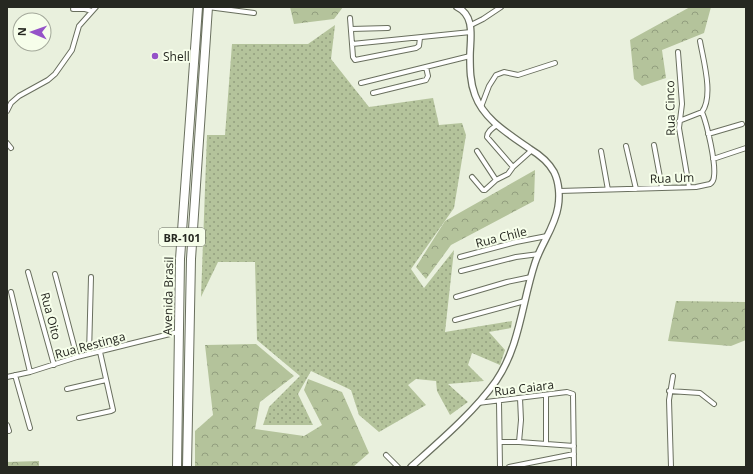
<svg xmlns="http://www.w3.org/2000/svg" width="753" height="474" viewBox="0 0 753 474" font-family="'Open Sans',sans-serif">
  <defs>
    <pattern id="green-dots" width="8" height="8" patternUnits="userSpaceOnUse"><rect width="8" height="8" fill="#b4c39b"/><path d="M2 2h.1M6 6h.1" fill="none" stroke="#929e7e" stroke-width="1.8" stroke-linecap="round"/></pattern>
    <pattern id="forest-crowns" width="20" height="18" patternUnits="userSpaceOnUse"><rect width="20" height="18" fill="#b4c39b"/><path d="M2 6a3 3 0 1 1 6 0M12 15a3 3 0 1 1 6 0" fill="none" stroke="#929e7e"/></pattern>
  </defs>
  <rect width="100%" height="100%" fill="#e9f0dd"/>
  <path fill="url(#green-dots)" d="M335,25L331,59L369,107L433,98L439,125L462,123L466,135L454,208L411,269L424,288L454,250L445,332L512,321L511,328L489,332L505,350L500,365L472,353L468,365L484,381L448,384L468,402L450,415L437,391L436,381L416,379L408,385L426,405L379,432L359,415L351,390L311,371L298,394L313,425H263L269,407L300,376L257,340L255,262H218L201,297L207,135H225L232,44H308Z"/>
  <path fill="url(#forest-crowns)" d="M290,7H343L334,19L294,24Z
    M690,7H711L704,33L662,50L666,78L642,86L634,79L630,40Z
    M535,170L534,201L451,245L426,279L416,267L445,221Z
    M676,301L746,302V340L731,346L668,341Z
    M256,344L294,376L260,402L255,429L304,436L322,425L304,390L308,379L342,392L369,453L353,467H195V431L213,415L205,345Z
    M39,461V467H7V462Z"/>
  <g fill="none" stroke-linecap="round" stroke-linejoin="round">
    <defs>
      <path id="minor" d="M208,7L254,13
        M73,9H85L92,11
        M350,18L353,57L355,60L416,48L419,46L420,38
        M471,25L483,19L501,7
        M351,29L388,28
        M352,44L471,32
        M678,52L682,104L679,128L689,187
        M361,83L470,56
        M373,93L426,80L428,76L426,67
        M481,107L489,86L496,75L504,72L518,75L555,63
        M7,111L11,103L19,96L48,80L55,74L72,50L79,26L96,7
        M679,121L702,112C714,96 703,59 700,41
        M497,125C493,128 487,131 487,137L513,167
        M708,134L742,124
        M7,143L11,148
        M654,145L662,188
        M626,146L636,189
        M477,151L496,180
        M601,151L608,190
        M713,159L746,148
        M472,177L483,190H485L496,180L508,174L513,167L532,150
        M559,191L696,187L710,184C713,182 714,179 714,176C716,163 707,124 702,112
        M460,257L516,242L547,236
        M461,271L516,257L539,254
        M28,272L54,365
        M55,274L77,357
        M11,292L30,372
        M456,297L507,282L531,277
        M455,320L525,301
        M89,354L91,277
        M15,375L30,428
        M7,377L30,372L77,357L178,332
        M67,389L106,380
        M669,391L700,393L714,404
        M499,402L500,467
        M478,403L567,392L573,394L574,467
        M79,418L111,411L113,410L100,352
        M7,425L9,431
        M500,442H519L574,446
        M519,442L521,420L520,398
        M546,444V395
        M386,455L398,467
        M509,467L574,454
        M671,467L669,400L673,376"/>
      <path id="tertiary" d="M411,467C440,441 474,412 496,381C520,346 522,302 535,263C541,244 555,227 558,207C560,196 559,182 554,172C548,161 540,155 530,149C509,134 484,120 475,95C470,82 470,69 470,56C470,39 476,16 457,7"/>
      <path id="motorway" d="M177,467L180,259L198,7
        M187,467L191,259L208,7"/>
    </defs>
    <use href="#minor" stroke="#696f5e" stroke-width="6"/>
    <use href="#tertiary" stroke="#696f5e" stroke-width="8"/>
    <use href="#motorway" stroke="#696f5e" stroke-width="10"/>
    <use href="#minor" stroke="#fff" stroke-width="4"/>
    <use href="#tertiary" stroke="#fff" stroke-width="5.5"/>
    <use href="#motorway" stroke="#fff" stroke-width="8"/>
  </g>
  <circle fill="#9553c8" stroke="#f6feea" stroke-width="1.5" cx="155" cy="56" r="4"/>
  <g text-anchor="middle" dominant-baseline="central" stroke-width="4" stroke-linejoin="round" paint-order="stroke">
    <rect fill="#f6feea" stroke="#64685d" stroke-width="1" x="159" y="228" width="46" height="18" rx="3"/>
    <g font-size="11" font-weight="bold" fill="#262821">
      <text x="182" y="237">BR-101</text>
    </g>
    <g font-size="12" fill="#262821" stroke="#f6feea" text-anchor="start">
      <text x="163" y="56">Shell</text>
    </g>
    <g font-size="12" fill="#262821" stroke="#f6feea">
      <text transform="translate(670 108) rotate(-91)">Rua Cinco</text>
      <text transform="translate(672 178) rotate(-2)">Rua Um</text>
      <text transform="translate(501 237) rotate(-14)">Rua Chile</text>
      <text transform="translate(168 296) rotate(-89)">Avenida Brasil</text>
      <text transform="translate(51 316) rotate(75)">Rua Oito</text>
      <text transform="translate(90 345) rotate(-15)">Rua Restinga</text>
      <text transform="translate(524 388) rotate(-7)">Rua Caiara</text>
    </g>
  </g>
  <rect width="753" height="474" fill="none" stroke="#262821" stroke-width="16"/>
  <g transform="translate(32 32) rotate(272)"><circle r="19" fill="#f6feea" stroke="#a3a89a"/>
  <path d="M0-3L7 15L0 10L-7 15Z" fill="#9553c8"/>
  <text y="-6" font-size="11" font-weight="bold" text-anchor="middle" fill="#262821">N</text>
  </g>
</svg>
